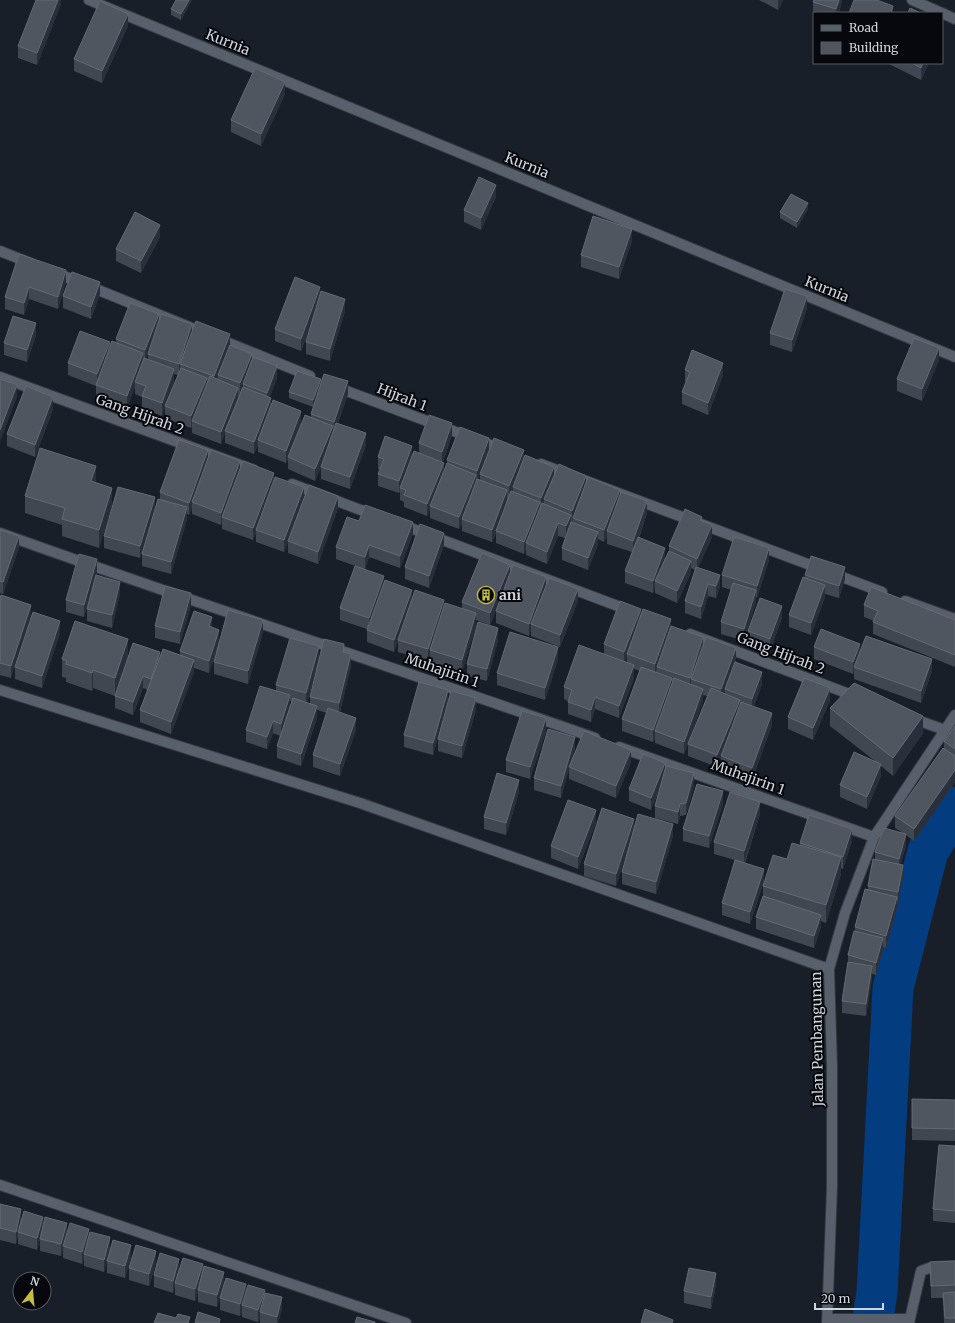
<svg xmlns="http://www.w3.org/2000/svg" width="955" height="1323" viewBox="0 0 955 1323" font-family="Merriweather,serif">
  <rect width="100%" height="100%" fill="#181f28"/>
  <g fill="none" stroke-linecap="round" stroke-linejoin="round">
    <path stroke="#033d80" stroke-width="41" d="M872,1323L877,1293L893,988L928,851L955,807"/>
    <defs>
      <path id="minor" d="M89,0L955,357
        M912,0L942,13
        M942,13L955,19
        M0,251L30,263
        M54,272L310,376
        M0,377L254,470
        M336,387L504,450
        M541,464L882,592
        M292,484L374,515
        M400,524L631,611
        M0,533C197,604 397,668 595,738
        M905,601L955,619
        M690,634L857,697
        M0,690L360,803L829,969
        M911,718L945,730
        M619,747L874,837
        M0,1185L406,1323
        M827,1319H906L909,1323
        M827,1323L832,1187V1066L829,969L845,913L874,837L955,715
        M909,1323L921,1271L932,1267L955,1266"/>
    </defs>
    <use href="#minor" stroke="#353941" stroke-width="12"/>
    <use href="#minor" stroke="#58606c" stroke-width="10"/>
  </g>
  <path fill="#404751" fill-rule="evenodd" d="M61,0V4L37,65L18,58V46Z
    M192,0L181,20L171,15V9Z
    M759,0H783L778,10Z
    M814,0H842L839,13H814V14H813V2Z
    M128,26L102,83L74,71V59Z
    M889,63H929L921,80L889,64Z
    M285,94L261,146L231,132V120Z
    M496,197L481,230L464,222V210Z
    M808,209L797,228L780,218V212Z
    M160,237L141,273L116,261V249Z
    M632,241L619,279L581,267V255Z
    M19,254L66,282L58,309L29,299L24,315L5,309V297Z
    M100,294L91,319L63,308V296Z
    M320,294L345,311L330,361L306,354V342L313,320L301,351L275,341V329Z
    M807,308L792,352L770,345V333Z
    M159,323L230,346L226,355L252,359L277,378L269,398L271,405L301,423L296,437L311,417V414L317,396L313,407L289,398V392L321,384L348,394L338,423L366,445L350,489L321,479V467L315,481L288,469V459L286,463L258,452V445L254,454L225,443V432L221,444L192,433V426L191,428L165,418V406L162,416L142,408V397L135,394V387L127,408L96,397V386L68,375V363L110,348L116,343V339ZM149,351L148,354V360L146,359ZM174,374L178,375L168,398L174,381Z
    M36,335L27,362L4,355V343Z
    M939,360L922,401L897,391V379Z
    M685,370L723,375L708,415L682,404V392L686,382H685Z
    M53,409L35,457L7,446V434Z
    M452,435L443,462L444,471L447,463V460L489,451L524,459L554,476L586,482L620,494L647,513L639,538L665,559L669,551V546L702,521L712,537L698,568L720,587L716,598L708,596L701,619L685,613V601L695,570L691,568V573L677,603L655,593V587L653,593L625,583V571L632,552L607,544V536L604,542L598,539V544L588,570L562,560V548L565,538L558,536L547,564L526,555V549L524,554L496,543V533L492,542L462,531V523L459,529L430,518V509L427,516L404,507V502L400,500V492L399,493L378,486V474L380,469H378V457L412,456L419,453V443ZM480,474V480H478Z
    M208,457L240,469L274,480L304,498L338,508L318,564L288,553V542L284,552L256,542V533L253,540L222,529V521L221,525L192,514V507L189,515L187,514V519L171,574L142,566V554L160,499V492Z
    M96,483L112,505L99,548L62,536V525L25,513V496Z
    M155,509L140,558L104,548V536Z
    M359,521L413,534L400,568L369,557L365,569L384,583L412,598L444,607L462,609V602L510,575L546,586L578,601L560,647L531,636V629L529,636L496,623V611L502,595L490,625L476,620V625L462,672L430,662V653L428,661L398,652V641L394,652L367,642V629L340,620V608L358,567L336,559V547Z
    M0,530L19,548L3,594L0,593Z
    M444,545L429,588L405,579V567Z
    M769,560L757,598L756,597V602L744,641L721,634V622L731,590L722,587V575Z
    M97,571L84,617L66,612V600Z
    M805,575L845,579L839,598L825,594V597L811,635L789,627V615L805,578Z
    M120,594L112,628L87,621V609Z
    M0,598L31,605L11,678L0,675Z
    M191,605L180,644L155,638V626Z
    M864,605L955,620V667L873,634V622L874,621L864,617Z
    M641,615L671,627L703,645L736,660V662L762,684L754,706L772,725L752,780L721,768V756L723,751L717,767L688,756V744L684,754L655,743V738L653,742L622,731V719L640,671L634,669V678L619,718L595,709L591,722L568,714V701L564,699V687L604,654V644ZM627,656V663L625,662ZM703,695L707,696L688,744L703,701Z
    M782,618L770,651L748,643V631Z
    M212,627L219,642L263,632L248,684L214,674V662L219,643L209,673L194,668V672L171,734L140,722V710L148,690L143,688L133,715L115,708V696L93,688L92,691L66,682V678L62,677V659L128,656L160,658L180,655V651Z
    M60,633L42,688L15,679V667Z
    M498,640L487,681L467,676V664Z
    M814,647L860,651L932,671L921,703L854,679V672L853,674L814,659Z
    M319,659L307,703L310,704V697L351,666L340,712L356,730L340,776L313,767V755L327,713L317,710V718L301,766L277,758V746L280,736L273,733L267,749L246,742V730L276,691V685ZM290,701H292L290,707Z
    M558,659L545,700L497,685V673Z
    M830,700L813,740L788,729V717Z
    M448,702L433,755L404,747V735Z
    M830,708L923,733L893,776L881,766V776L867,809L840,797V785L875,761L830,726Z
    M476,710L462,758L438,751V739Z
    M955,726V782L914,841L906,835V846L900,865L903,877L897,904V909L886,948L883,947V950L876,975L872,974V978L866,1016L842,1013V1001L848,962V955L855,931V927L868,889V886L875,859V852L903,833L895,828V816L944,749V741Z
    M546,731L530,779L506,772V760Z
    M575,749L570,764L631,762L616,798L569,779V768L561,798L534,790V778Z
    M665,769L694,785L686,815L680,816L678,824L655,818V806L660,788L651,810L629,801V789Z
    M519,792L506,835L484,829V817Z
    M723,804L709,848L683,841V829Z
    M760,814L745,863L764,881L750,924L722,915V903L735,860L714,854V842Z
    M596,822L578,869L551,858V846Z
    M634,829L673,836L656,894L622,884V872L630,842L616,886L584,876V864Z
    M852,841L843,869L841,868V874L826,923L821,921V927L814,948L756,929V917L763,896V886L800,845V843Z
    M912,1099L955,1100V1141L912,1140Z
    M955,1146V1223L933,1221V1209Z
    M0,1204L21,1220L43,1226L67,1235L110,1237L104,1272L84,1266V1258L82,1264L63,1258V1247L61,1256L40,1251V1239L37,1250L18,1244V1235L16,1244L0,1240Z
    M131,1257L125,1278L107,1273V1261Z
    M955,1261V1323H944L943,1298H931L930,1262Z
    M156,1263L149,1286L129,1280V1268Z
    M179,1270L203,1272L224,1284L217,1307L198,1302V1292L195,1301L175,1295V1285L173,1293L154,1287V1275Z
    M716,1285L711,1309L684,1303V1291Z
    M246,1290L265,1296L282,1309L278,1323H260V1318L258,1322L242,1317V1312L240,1316L220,1310V1298Z"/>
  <path fill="#29303b" d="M58,0H61V4L37,65V53Z
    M189,0H192L181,20V14Z
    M778,0H783L778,10Z
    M839,0H842L839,13H836V9Z
    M893,6V13H891Z
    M128,14V26L102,83V71Z
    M923,63H929L921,80V68Z
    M285,82V94L261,146V134Z
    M496,185V197L481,230V218Z
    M808,203V209L797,228V222Z
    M160,225V237L141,273V261Z
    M632,229V241L619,279V267Z
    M66,270V282L58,309V297Z
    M100,282V294L91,319V307Z
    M29,287V299L24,315V303Z
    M320,287V299L301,351V339Z
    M807,296V308L792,352V340Z
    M345,299V311L330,361V349Z
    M159,314V326L145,362V350Z
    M36,323V335L27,362V350Z
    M192,324V336L180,364V371L179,376V364Z
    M230,334V346L219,375H218V377L214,388V376Z
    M110,342V354L97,385V374Z
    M939,348V360L922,401V389Z
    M143,353V365L135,382V387L127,408V396Z
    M252,354V366L243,384V388L240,395V383Z
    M723,363V375L708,415V403Z
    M277,366V378L267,405V393Z
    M174,369V381L162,416V403Z
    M207,378V390L192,421V426L191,428V416Z
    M321,379V385L313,407V400Z
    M348,381V394L334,434V422Z
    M17,385V397L0,442V430Z
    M238,388V400L221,444V432Z
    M53,397V409L35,457V445Z
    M271,398V410L258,440V445L254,454V442Z
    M301,411V423L288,457V459L286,463V451Z
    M452,423V435L442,464V452Z
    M333,426V438L315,481V469Z
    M366,433V445L350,489V477Z
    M489,438V451L477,483V471Z
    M412,446V458L400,488L399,493V481Z
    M208,450V462L192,502V507L189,515V503Z
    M524,450V462L513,487V490L509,498V486Z
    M240,461V473L222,517V521L221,525V513Z
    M444,463V475L430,506V509L427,516V504Z
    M96,466V483L91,481Z
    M554,467V479L544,499V503L541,510V498Z
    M274,473V485L256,530V533L253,540V528Z
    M476,475V487L462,519V523L459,529V517Z
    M586,476V488L573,518L572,523V511Z
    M304,487V499L284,552V540Z
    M112,488V505L99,548V530Z
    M507,490V503L496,531V533L492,542V530Z
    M620,490V502L607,531V536L604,542V530Z
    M338,496V508L318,564V552Z
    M155,497V509L140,558V546Z
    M647,501V513L633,553V541Z
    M540,502V514L526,543V549L524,554V542Z
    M187,507V519L171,574V562Z
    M571,515V527L566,539V526Z
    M413,522V534L400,568V556Z
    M558,523V536L547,564V552Z
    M712,525V537L697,571V559Z
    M598,532V544L588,570V558Z
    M444,533V545L429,588V576Z
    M19,536V548L3,594V582Z
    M369,545V557L365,569V557Z
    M665,548V560L655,581V587L653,593V581Z
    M769,548V560L757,598V586Z
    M97,559V571L84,617V605Z
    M691,561V573L677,603V591Z
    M510,565V577L490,625V613Z
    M845,567V579L839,598V586Z
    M720,575V587L716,598V586Z
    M384,576V588L369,630V618Z
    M546,577V589L531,624V629L529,636V624Z
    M120,582V594L112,628V615Z
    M708,584V596L701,619V607Z
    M825,585V597L811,635V623Z
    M578,589V601L560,647V635Z
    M412,590V602L394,652V640Z
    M756,590V602L744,641V629Z
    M191,593V605L180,644V632Z
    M444,600V612L430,650V653L428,661V649Z
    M31,605V617L11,678V666Z
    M782,606V618L770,651V639Z
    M641,609V621L627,654V656L624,664V652Z
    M476,613V625L462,672V660Z
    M212,617V629L209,626Z
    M671,619V631L657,667L655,676V664Z
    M263,620V632L248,684V671Z
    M60,621V633L42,688V676Z
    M498,628V640L487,681V669Z
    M219,630V642L209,673V661Z
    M703,637V649L691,679V686L690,690V678Z
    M128,639V657L115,696V678Z
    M860,644V656L854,667V672L853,674V662Z
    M319,646V659L306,706V693Z
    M558,647V659L545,700V688Z
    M736,648V660L726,689H725V692L721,701V689Z
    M160,652V664L151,691V679Z
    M351,654V666L339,715V703Z
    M932,659V671L921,703V691Z
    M194,660V672L171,734V722Z
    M634,665V678L619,718V706Z
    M93,670V688L92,691V673Z
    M762,672V684L752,711V699Z
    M143,676V688L133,715V702Z
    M672,678V690L655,731V738L653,742V730Z
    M830,688V700L813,740V728Z
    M703,689V701L684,754V742Z
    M448,690V702L433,755V743Z
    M290,695V707L281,736V724Z
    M595,697V709L591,722V710Z
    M476,698V710L462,758V746Z
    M740,700V712L717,767V755Z
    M317,706V718L301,766V754Z
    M772,713V725L752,780V768Z
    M923,716V733L893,776V758Z
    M356,718V730L340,776V764Z
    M546,718V731L530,779V767Z
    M273,721V733L267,749V737Z
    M575,737V749L561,798V786Z
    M631,750V762L616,798V786Z
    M665,763V775L651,810V798Z
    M881,764V776L867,809V797Z
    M955,770V782L914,841V829Z
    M694,773V785L686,815V803Z
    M519,780V792L506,835V823Z
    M723,791V804L709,848V836Z
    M760,802V814L744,863V851Z
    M680,804V816L678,824V812Z
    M596,810V822L578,869V857Z
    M634,819V831L616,886V874Z
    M673,824V836L656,894V882Z
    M852,829V841L843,869V857Z
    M906,834V846L899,871V859Z
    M841,857V874L826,923V905Z
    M903,865V877L898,904V892Z
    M764,869V881L750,924V912Z
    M897,897V909L886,948V936Z
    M821,915V927L814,948V936Z
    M883,938V950L876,975V963Z
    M872,966V978L866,1016V1004Z
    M21,1209V1221L18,1232V1235L16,1244V1232Z
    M43,1217V1229L37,1250V1238Z
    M67,1223V1235L61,1256V1244Z
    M89,1229V1241L84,1254V1258L82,1264V1252Z
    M110,1237V1250L104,1272V1260Z
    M131,1245V1257L125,1278V1266Z
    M156,1251V1263L149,1286V1274Z
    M179,1259V1271L175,1283V1285L173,1293V1281Z
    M203,1264V1276L198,1290V1292L195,1301V1289Z
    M224,1272V1284L217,1307V1295Z
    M716,1273V1285L711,1309V1297Z
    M246,1284V1296L242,1305V1312L240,1316V1304Z
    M265,1290V1302L260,1312V1318L258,1322V1310Z
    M282,1297V1309L278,1323H277V1317Z"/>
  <path fill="#4f5660" stroke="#646a73" d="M36,0H58L37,53L18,46Z
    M176,0H189L181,14L171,9Z
    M814,0H839L836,9L813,2Z
    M854,0H877L893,6L891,13H849Z
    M100,1L128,14L102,71L74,59Z
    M910,8L921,13H908Z
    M912,63H923L921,68Z
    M255,68L285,82L261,134L231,120Z
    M479,177L496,185L481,218L464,210Z
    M791,194L808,203L797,222L780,212Z
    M135,212L160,225L141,261L116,249Z
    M593,216L632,229L619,267L581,255Z
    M19,254L66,270L58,297L29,287L24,303L5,297Z
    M72,272L100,282L91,307L63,296Z
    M295,277L320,287L301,339L275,329Z
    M785,289L807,296L792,340L770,333Z
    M321,291L345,299L330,349L306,342Z
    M130,303L159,314L145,350L116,339Z
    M161,314L192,324L179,364L148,354Z
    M13,316L36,323L27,350L4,343Z
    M196,321L230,334L214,376L180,364Z
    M80,331L110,342L97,374L68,363Z
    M914,338L939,348L922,389L897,379Z
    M112,341L143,353L127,396L96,385Z
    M230,345L252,354L240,383L218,375Z
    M692,350L723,363L708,403L682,392L690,372L685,370Z
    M253,357L277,366L267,393L243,384Z
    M144,358L174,369L162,403L142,396L146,386L135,382Z
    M181,368L207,378L191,416L165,406Z
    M297,371L321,379L313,400L289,392Z
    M324,374L348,381L334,422L311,414Z
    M210,376L238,388L221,432L192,421Z
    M0,379L17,385L0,430Z
    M26,386L53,397L35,445L7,434Z
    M243,387L271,398L254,442L225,431Z
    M273,400L301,411L286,451L258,440Z
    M305,415L333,426L315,469L288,457Z
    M429,415L452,423L442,452L419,443Z
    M336,423L366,433L350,477L321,467Z
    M460,427L489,438L477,471L447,460Z
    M385,436L412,446L399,481L378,474L384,459L378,457Z
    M494,438L524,450L509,486L480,474Z
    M179,440L208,450L189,503L160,492Z
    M40,448L96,466L91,481L112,488L99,530L62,519L65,508L25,496Z
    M211,450L240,461L221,513L192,502Z
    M414,451L444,463L427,504L404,495L406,490L400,488Z
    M525,455L554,467L541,498L513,487Z
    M243,461L274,473L253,528L222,517Z
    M447,463L476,475L459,517L430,506Z
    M559,464L586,476L572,511L544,499Z
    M275,477L304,487L284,540L256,530Z
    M588,477L620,490L604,530L573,518Z
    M477,479L507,490L492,530L462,519Z
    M309,485L338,496L318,552L288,541Z
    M118,487L155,497L140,546L104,536Z
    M511,491L540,502L524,542L496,531Z
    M621,492L647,501L633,541L607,531Z
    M158,499L187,507L171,562L142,554Z
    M542,503L571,515L566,526L558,523L547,552L526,543Z
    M365,505L413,522L400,556L369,545L365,557L336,547L347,517L359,521Z
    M685,509L702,517L700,520L712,525L697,559L669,546Z
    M571,522L598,532L588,558L562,548Z
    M420,524L444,533L429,576L405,567Z
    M0,530L19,536L3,582L0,581Z
    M638,537L665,548L653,581L625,571Z
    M734,537L769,548L757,586L722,575Z
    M669,551L691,561L677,591L655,581Z
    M482,553L510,565L490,613L462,602Z
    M79,554L97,559L84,605L66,600Z
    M811,556L845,567L839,586L805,575Z
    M513,565L546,577L529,624L496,611Z
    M355,566L384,576L369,618L340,608Z
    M696,567L720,575L716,586L708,584L701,607L685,601Z
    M96,575L120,582L112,615L87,609Z
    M803,577L825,585L811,623L789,615Z
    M549,578L578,589L560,635L531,624Z
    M385,580L412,590L394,640L367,630Z
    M733,583L756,590L744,629L721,622Z
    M165,586L191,593L180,632L155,626Z
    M871,587L955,620V655L873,622L878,611L864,605Z
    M415,590L444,600L428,649L398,640Z
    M1,595L31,605L11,666L0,663V598Z
    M760,598L782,606L770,639L748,631Z
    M620,601L641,609L624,652L604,644Z
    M445,603L476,613L462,660L430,650Z
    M643,609L671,619L655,664L627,654Z
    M228,610L263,620L248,671L214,662Z
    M194,611L212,617L209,626L219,630L209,661L180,651Z
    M33,612L60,621L42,676L15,667Z
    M75,621L128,639L115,678L93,670L92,673L66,664L67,661L62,659Z
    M478,622L498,628L487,669L467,664Z
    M671,626L703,637L690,678L657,667Z
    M821,629L860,644L853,662L814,647Z
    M510,632L558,647L545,688L497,673Z
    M866,636L932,659L921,691L854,667Z
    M706,637L736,648L721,689L691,679Z
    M290,638L319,646L306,693L276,685Z
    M324,639L344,644L343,652L351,654L339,703L310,697Z
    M133,643L160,652L151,679L143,676L133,702L115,696Z
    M579,645L634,665L619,706L595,697L591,710L568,702L572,690L564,687Z
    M163,649L194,660L171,722L140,710Z
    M735,662L762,672L752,699L725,689Z
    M641,667L672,678L653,730L622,719Z
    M674,678L703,689L684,742L655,731Z
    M804,678L830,688L813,728L788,717Z
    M419,682L448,690L433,743L404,735Z
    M854,683L923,716L893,758L830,708Z
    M260,686L290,695L281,724L273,721L267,737L246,730Z
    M711,688L740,700L717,755L688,744Z
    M451,691L476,698L462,746L438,739Z
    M293,698L317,706L301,754L277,746Z
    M741,702L772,713L752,768L721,756Z
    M328,708L356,718L340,764L313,755Z
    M522,711L546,718L530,767L506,760Z
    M955,726V749L944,741Z
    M548,729L575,737L561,786L534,778Z
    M584,731L631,750L616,786L569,767Z
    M943,748L955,756V770L914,829L895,816Z
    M854,752L881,764L867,797L840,785Z
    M643,754L665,763L651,798L629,789Z
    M666,766L694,773L686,803L680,804L678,812L655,806Z
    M497,773L519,780L506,823L484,817Z
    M697,784L723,791L709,836L683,829Z
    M730,792L760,802L744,851L714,842Z
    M568,800L596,810L578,857L551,846Z
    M602,808L634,819L616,874L584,864Z
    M638,814L673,824L656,882L622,872Z
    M809,815L852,829L843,857L800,843Z
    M884,828L906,834L899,859L875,852Z
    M792,843L841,857L826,905L763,886L773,855L787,859Z
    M873,859L903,865L898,892L868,886Z
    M735,860L764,869L750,912L722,903Z
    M865,889L897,897L886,936L855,927Z
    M763,896L821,915L814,936L756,917Z
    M854,931L883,938L876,963L848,955Z
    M848,962L872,966L866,1004L842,1001Z
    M912,1099L955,1100V1129L912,1128Z
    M939,1145L955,1146V1211L933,1209Z
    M0,1204L21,1209L16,1232L0,1228Z
    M24,1211L43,1217L37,1238L18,1232Z
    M45,1217L67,1223L61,1244L40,1239Z
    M70,1223L89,1229L82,1252L63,1246Z
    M90,1232L110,1237L104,1260L84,1254Z
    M113,1240L131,1245L125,1266L107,1261Z
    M136,1245L156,1251L149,1274L129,1268Z
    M160,1253L179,1259L173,1281L154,1275Z
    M183,1258L203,1264L195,1289L175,1283Z
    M955,1261V1285L931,1286L930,1262Z
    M204,1266L224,1272L217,1295L198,1290Z
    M689,1268L716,1273L711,1297L684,1291Z
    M226,1278L246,1284L240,1304L220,1298Z
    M248,1285L265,1290L258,1310L242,1305Z
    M955,1292V1318H945L943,1293Z
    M265,1293L282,1297L277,1317L260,1312Z
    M645,1309L673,1320L672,1323H641Z
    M198,1312L220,1319L219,1323H195Z
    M158,1313L176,1318L178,1314L190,1317L188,1323H154Z
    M357,1317L375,1322V1323H355Z"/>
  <defs>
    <symbol id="building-ring" viewBox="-11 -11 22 22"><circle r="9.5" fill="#06080d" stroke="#c3bd3f" stroke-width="1.5"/><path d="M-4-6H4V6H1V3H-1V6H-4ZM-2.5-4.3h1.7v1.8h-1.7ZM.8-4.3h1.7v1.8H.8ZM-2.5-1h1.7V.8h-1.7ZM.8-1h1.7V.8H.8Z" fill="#c3bd3f"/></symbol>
  </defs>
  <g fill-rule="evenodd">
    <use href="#building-ring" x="476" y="585" width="20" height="20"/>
  </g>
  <g text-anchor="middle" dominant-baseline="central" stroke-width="4" stroke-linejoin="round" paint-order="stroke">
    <g font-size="14" fill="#d0d5db" stroke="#06080d">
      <text transform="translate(228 42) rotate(22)">Kurnia</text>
      <text transform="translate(527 165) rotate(22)">Kurnia</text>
      <text transform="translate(827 289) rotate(22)">Kurnia</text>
      <text transform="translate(402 397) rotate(21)">Hijrah 1</text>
      <text transform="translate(140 414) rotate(20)">Gang Hijrah 2</text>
      <text transform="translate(781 653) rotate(21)">Gang Hijrah 2</text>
      <text transform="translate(442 670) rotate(19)">Muhajirin 1</text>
      <text transform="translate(748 777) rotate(20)">Muhajirin 1</text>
      <text transform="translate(817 1039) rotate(-91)">Jalan Pembangunan</text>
    </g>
    <g font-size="14" font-weight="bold" fill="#d0d5db" stroke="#06080d" text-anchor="start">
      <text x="499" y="595">ani</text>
    </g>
  </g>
  <rect x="813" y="12" width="130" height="52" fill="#06080d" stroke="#575a5f"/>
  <rect x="821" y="25" width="20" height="6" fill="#58606c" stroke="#575a5f"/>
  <text x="849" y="32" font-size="12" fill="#d0d5db">Road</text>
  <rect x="821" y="42" width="20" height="12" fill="#4f5660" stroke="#575a5f"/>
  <text x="849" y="52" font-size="12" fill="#d0d5db">Building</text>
  <g transform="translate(32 1291) rotate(16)"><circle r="19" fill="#06080d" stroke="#575a5f"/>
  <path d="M0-3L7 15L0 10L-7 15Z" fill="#c3bd3f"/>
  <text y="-6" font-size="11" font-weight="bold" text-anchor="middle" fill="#d0d5db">N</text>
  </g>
  <path d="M815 1303v6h68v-6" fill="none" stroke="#d0d5db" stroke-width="2"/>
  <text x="821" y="1303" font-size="12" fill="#d0d5db" stroke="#06080d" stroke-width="3" paint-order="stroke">20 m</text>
</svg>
